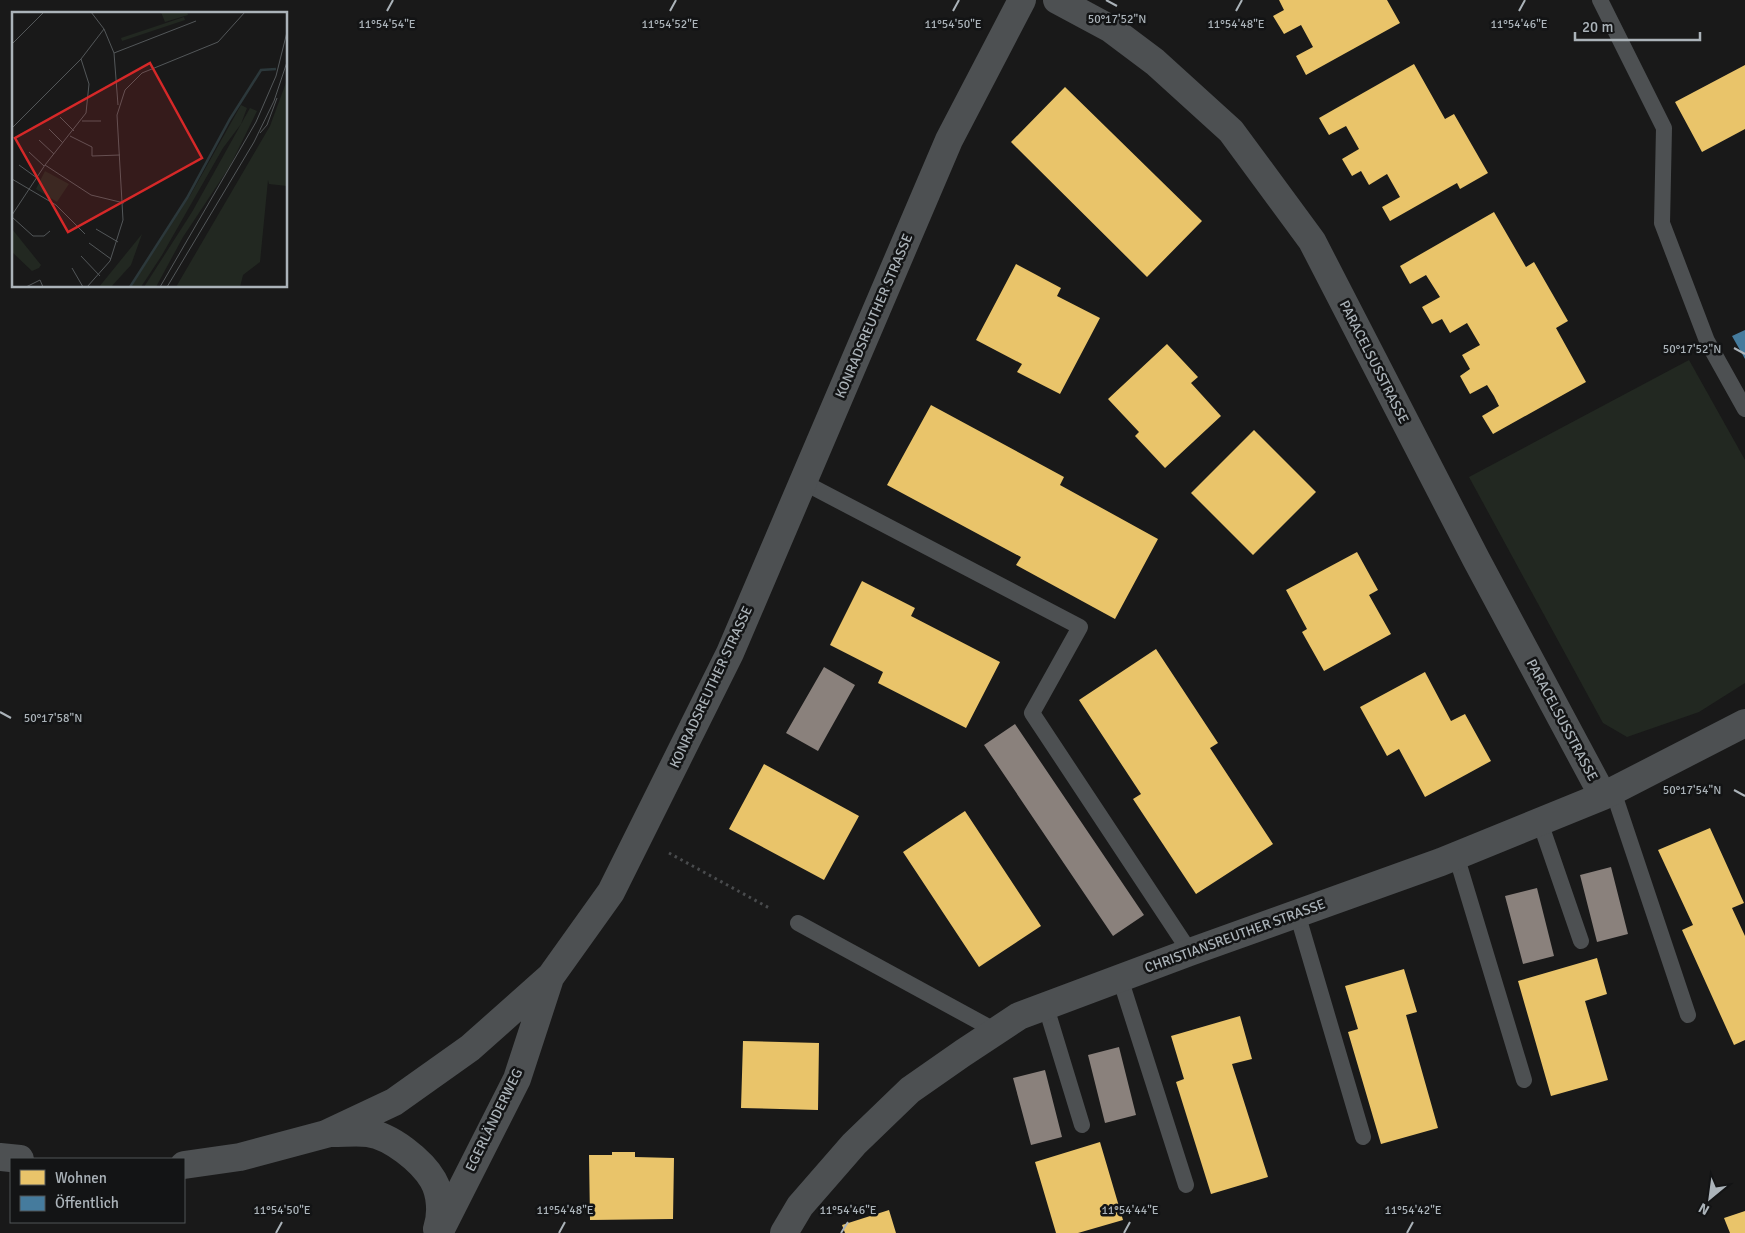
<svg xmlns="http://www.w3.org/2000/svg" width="1745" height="1233" viewBox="0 0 1745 1233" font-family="Signika,sans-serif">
  <rect width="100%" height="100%" fill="#191919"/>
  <path fill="#222821" d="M1689,360L1745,460V683L1699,712L1627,737L1603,723L1469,477Z"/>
  <path fill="#e9c46a" d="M1279,0H1387L1400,23L1306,75L1296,56L1313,47L1301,25L1284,34L1273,16L1284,10Z
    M1414,64L1445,119L1454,114L1488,173L1460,189L1457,183L1390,221L1382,207L1400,197L1387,174L1369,185L1361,171L1352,176L1342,159L1359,149L1346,126L1329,135L1319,118Z
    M1745,65V129L1702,152L1675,102Z
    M1065,87L1202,221L1147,277L1011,142Z
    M1494,212L1526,267L1534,262L1568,321L1556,328L1586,382L1493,434L1482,416L1499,406L1494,396L1487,385L1470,394L1460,376L1470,369L1462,355L1480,345L1467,323L1450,333L1442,319L1432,324L1422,307L1440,297L1426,275L1410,284L1400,266Z
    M1016,264L1061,288L1057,296L1100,318L1060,394L1017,372L1022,364L976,340Z
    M1167,344L1198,377L1191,383L1221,416L1165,468L1135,436L1139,432L1108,399Z
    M931,405L1064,477L1060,485L1158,539L1115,619L1016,565L1021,557L887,485Z
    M1254,430L1316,492L1253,555L1191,493Z
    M1357,552L1378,590L1369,595L1391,634L1324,671L1302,632L1307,629L1286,590Z
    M862,581L915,608L911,616L1000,662L966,728L878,683L883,672L830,645Z
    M1156,649L1218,743L1210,748L1273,844L1196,894L1133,799L1141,794L1079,700Z
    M1425,672L1451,721L1465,714L1491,761L1425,797L1399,749L1387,756L1360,707Z
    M764,764L859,816L824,880L729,829Z
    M965,811L1041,926L979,967L903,852Z
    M1710,828L1744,903L1732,908L1745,936V1040L1734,1045L1682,930L1693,925L1658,850Z
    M1597,958L1607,994L1585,1001L1608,1080L1551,1096L1518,981Z
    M1404,969L1417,1012L1406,1015L1438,1128L1381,1144L1348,1032L1358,1029L1345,986Z
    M1240,1016L1252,1059L1232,1064L1268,1177L1211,1194L1176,1082L1184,1079L1171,1036Z
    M743,1041L819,1043L818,1110L741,1108Z
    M1100,1142L1123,1220L1078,1233H1056L1035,1162Z
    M612,1152H635V1157L674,1158L673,1219L590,1220L589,1155H612Z
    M889,1210L896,1233H845L842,1225Z
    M1745,1211V1233H1730L1724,1218Z"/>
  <path fill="#457b9d" d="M1745,330V359L1732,336Z"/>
  <path fill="#8a817c" d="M824,667L855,685L818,751L786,733Z
    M1015,724L1144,915L1113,936L984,745Z
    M1611,867L1628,934L1597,942L1580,875Z
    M1537,888L1554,956L1523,964L1505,896Z
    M1119,1047L1136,1115L1105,1123L1088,1055Z
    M1045,1070L1062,1137L1031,1145L1013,1078Z"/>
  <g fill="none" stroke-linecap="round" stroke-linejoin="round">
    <path stroke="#494b4d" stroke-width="3" stroke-dasharray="2.5 4" stroke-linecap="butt" d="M669,853L771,909"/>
    <path stroke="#4d5052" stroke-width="16" d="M1600,0L1664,128L1662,223L1707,341L1745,409
      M803,482L1080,627L1032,713L1190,952
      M1613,791L1688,1015
      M1540,822L1581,941
      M1456,855L1524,1080
      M1297,913L1363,1137
      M798,923L996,1031
      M1120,978L1186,1185
      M1046,1007L1082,1125"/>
    <path stroke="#4d5052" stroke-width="28" d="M1057,0L1111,29L1155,62L1231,131L1312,241L1476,559L1603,796
      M333,1133C345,1133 357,1132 368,1133C391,1136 422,1161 433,1180C441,1194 442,1214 437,1229
      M0,1157L20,1159
      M184,1165L240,1157L326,1134L394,1102L470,1048L551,976L611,892L730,653L949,140L1022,0
      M439,1233L517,1079L550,978
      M784,1233L800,1206L854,1144L910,1090L963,1053L1019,1016L1190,952L1441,862L1603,796L1745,723"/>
  </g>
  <path fill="none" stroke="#abb3b9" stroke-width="2" d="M1106,0L1117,6M387,11L393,0M670,11L676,0M953,11L959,0M1236,11L1242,0M1519,11L1525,0M1734,348L1745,354M0,712L11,718M1734,790L1745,796M276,1233L282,1222M559,1233L565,1222M841,1233L848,1222M1124,1233L1130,1222M1407,1233L1413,1222"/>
  <g text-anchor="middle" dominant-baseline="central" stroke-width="5" stroke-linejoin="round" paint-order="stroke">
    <g font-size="14" fill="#abb3b9" stroke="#131415">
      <text transform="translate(874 316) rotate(-67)">KONRADSREUTHER STRASSE</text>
      <text transform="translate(1374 362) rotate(63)">PARACELSUSSTRASSE</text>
      <text transform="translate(711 687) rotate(-65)">KONRADSREUTHER STRASSE</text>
      <text transform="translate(1562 720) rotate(62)">PARACELSUSSTRASSE</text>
      <text transform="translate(1235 936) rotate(-20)">CHRISTIANSREUTHER STRASSE</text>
      <text transform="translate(494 1120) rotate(-64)">EGERLÄNDERWEG</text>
    </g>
  </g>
  <g transform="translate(12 12)">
    <rect width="275" height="275" fill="#191919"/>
    <path d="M149,0H175L176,3L153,10ZM172,5L173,8L110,29L109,26ZM275,68V174L257,172L256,168L248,250L231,263L228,275H164L258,114ZM229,93L235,96L229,112L211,136L150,243L129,275H119L179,182ZM238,96L245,99L218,154L171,225L144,275H132L180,200ZM33,159L57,172L45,190L24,177ZM0,217L29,253L27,256L20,259L0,240ZM130,222L119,253L99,275H87Z" fill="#222821"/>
    <path fill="none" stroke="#2c383b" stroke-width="2.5" d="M118,275L175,186L218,107L249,58L264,57"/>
    <path fill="none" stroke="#535759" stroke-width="1" d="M79,0L92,17L102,41L106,93M0,32L32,0M102,41L184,9M48,105L62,119M70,109H89M0,116L69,47L92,17M37,117L51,131M248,121L255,113L265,86M58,124L80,135V144L108,143M27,128L42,142M17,140L32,154M7,153L25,166M33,153L79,183L112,191M0,167L44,193L73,222M0,203L33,153L74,101L77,72L69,47M0,205L21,224H32L38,219M84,217L106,230M77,231L99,247M69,244L88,264M60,256L71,275M14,275L28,268L31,275M75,275L98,249L111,208L105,103L113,78L130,61L206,30L233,0M148,275L244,110L264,64L275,20M155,275L242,130L262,89L275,50"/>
    <path fill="#d62828" fill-opacity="0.15" stroke="#d62828" stroke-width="2.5" d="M138,51L190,146L56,220L3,126Z"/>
    <rect width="275" height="275" fill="none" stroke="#abb3b9" stroke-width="2.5"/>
  </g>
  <g font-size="12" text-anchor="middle" fill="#abb3b9" stroke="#131415" stroke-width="5" stroke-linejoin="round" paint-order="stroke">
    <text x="1117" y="23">50°17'52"N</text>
    <text x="387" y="28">11°54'54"E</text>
    <text x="670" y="28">11°54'52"E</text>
    <text x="953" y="28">11°54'50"E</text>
    <text x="1236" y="28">11°54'48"E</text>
    <text x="1519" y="28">11°54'46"E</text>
    <text x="1692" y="353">50°17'52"N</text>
    <text x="53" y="722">50°17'58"N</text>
    <text x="1692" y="794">50°17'54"N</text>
    <text x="282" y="1214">11°54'50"E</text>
    <text x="565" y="1214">11°54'48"E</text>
    <text x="848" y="1214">11°54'46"E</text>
    <text x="1130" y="1214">11°54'44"E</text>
    <text x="1413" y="1214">11°54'42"E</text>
  </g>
  <rect x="10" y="1158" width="175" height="65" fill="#131415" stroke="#505457"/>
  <rect x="20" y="1170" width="25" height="15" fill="#e9c46a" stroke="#505457"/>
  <text x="55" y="1183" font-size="15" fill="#abb3b9">Wohnen</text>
  <rect x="20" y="1196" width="25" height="15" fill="#457b9d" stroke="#505457"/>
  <text x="55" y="1208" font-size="15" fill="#abb3b9">Öffentlich</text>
  <g transform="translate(1710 1198) rotate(209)" stroke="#131415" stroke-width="4" paint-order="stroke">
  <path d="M0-4L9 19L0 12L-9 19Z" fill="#abb3b9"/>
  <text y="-8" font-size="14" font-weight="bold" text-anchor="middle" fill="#abb3b9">N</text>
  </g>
  <path d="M1575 32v8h125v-8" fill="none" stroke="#abb3b9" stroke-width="2.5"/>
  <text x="1582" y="32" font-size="15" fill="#abb3b9" stroke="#131415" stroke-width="4" paint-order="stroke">20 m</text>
</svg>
